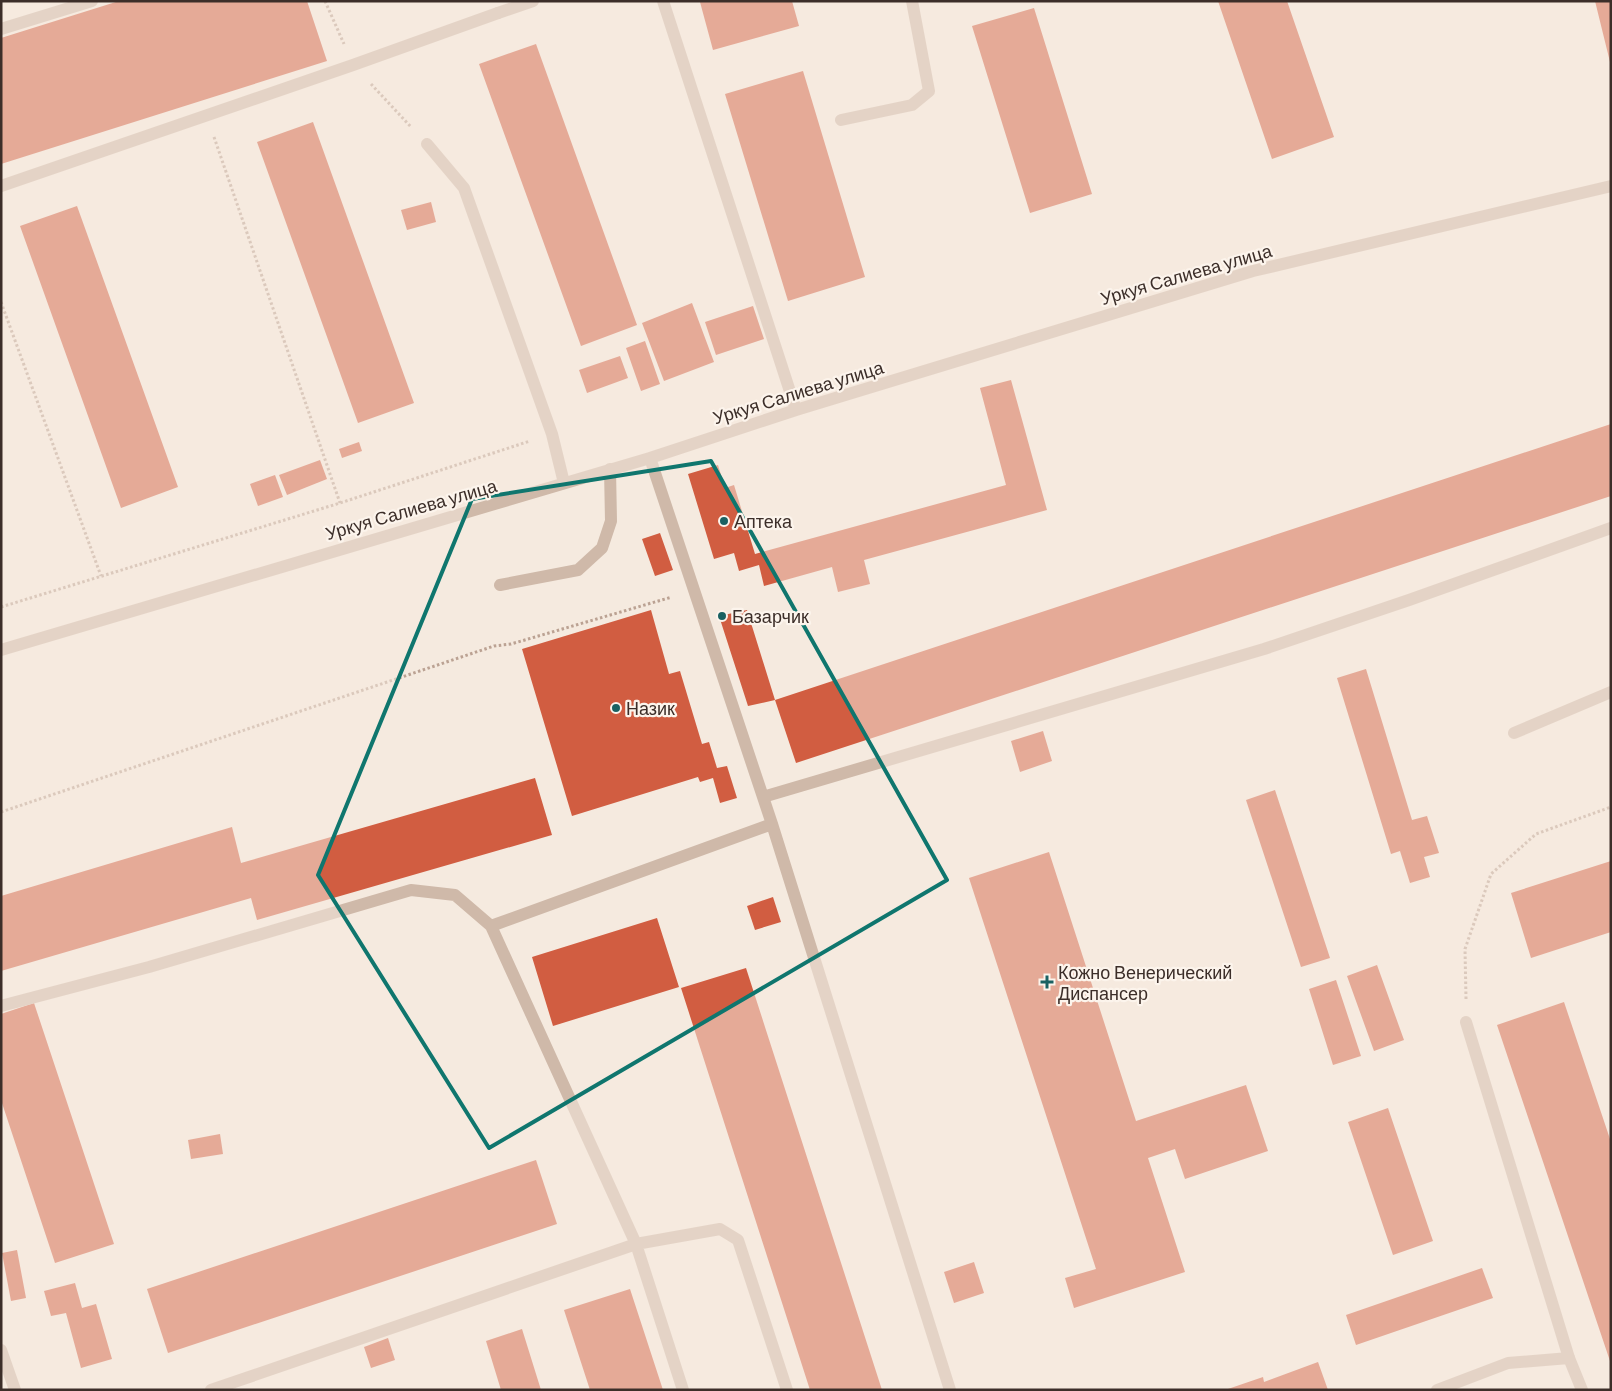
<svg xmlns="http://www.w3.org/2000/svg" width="1612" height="1391" viewBox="0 0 1612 1391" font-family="Barlow,sans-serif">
  <rect width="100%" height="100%" fill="#f5eadf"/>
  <path fill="#d15d41" d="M119,1H307L327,61L1,164V38Z
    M704,1H792L799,26L713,50L700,2Z
    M1218,1H1287L1334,137L1272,159Z
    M1595,1H1611V62H1610Z
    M1034,8L1092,194L1030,213L972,26Z
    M536,44L637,325L581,346L479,64Z
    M803,71L865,277L788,301L725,94Z
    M313,122L414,403L358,423L257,142Z
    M431,202L436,222L407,230L401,210Z
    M77,206L178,487L121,508L20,226Z
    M692,303L714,362L664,381L642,323Z
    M753,306L764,339L716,355L705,322Z
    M645,341L660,384L641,391L626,348Z
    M620,356L628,378L587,393L579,370Z
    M1011,380L1047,510L864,560L870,584L838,592L832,567L764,586L759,565L739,571L734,553L714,559L688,474L718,465L725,488L734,485L755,554L1006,485L980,388Z
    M1611,424V496L796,763L775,700Z
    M359,442L362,451L342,458L339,449Z
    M320,460L327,479L287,495L279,475Z
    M275,475L283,497L258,506L250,484Z
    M660,533L673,570L655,576L642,539Z
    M651,610L669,674L680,671L702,744L709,742L717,768L727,766L737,798L720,803L713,778L700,782L698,777L572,816L522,649Z
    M747,610L775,700L748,706L719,616Z
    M1366,669L1412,820L1427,816L1439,853L1424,857L1430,877L1410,883L1400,851L1391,854L1337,678Z
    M1043,731L1052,761L1020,772L1011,741Z
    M535,778L552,835L257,920L251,898L1,971V896L232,827L241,863Z
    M1275,790L1330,958L1301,967L1246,800Z
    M1049,852L1136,1121L1246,1085L1268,1151L1185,1179L1175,1149L1148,1158L1185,1272L1074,1308L1065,1278L1096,1269L969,878Z
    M1611,861V932L1531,958L1511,893Z
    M773,897L781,922L755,930L747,906Z
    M657,918L679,987L553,1026L532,957Z
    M1377,965L1404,1040L1374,1051L1347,976Z
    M746,968L882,1390H810L681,988Z
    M1336,980L1361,1056L1333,1065L1309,989Z
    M1564,1002L1611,1142L1610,1361L1497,1025Z
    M34,1003L114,1244L55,1263L1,1100V1014Z
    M1388,1108L1433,1241L1393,1255L1348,1122Z
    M220,1134L223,1154L191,1159L188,1140Z
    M536,1160L557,1224L168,1353L147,1289Z
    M17,1250L26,1298L11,1301L2,1253Z
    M974,1262L984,1293L954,1303L944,1272Z
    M1482,1268L1493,1298L1356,1345L1346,1315Z
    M75,1283L82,1308L96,1304L112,1359L81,1368L66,1313L51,1316L44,1291Z
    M630,1289L663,1390H590L564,1310Z
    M522,1329L541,1390H501L486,1341Z
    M388,1338L395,1360L371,1368L364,1347Z
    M1318,1362L1328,1390H1225L1263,1377L1264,1382Z"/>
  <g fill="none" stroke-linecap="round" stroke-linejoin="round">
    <path stroke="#bba293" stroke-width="3" stroke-dasharray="2.5 2.5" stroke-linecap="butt" d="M325,1L344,44
      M371,84L411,127
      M214,137L340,503
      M1,302L101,576
      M1,607L340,503L530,441
      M1,812L494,646L511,644L672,597
      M1466,999L1465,949L1491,874L1536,834L1611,807"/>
    <path stroke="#cfb9a9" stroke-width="12" d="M1,186L353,65L498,13
      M500,585L578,570L602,548L611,521L610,469
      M1466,1022L1569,1358"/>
    <path stroke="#cfb9a9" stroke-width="12" d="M663,1L796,410
      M498,13L533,1
      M1,29L92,1
      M841,120L912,105L929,91L912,1
      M427,144L464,188L552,434L564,483
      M650,458L772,824L950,1390
      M1,650L650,458L796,410L1253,271L1611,186
      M1514,733L1611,692
      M763,797L1264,649L1409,600L1611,528
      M491,926L772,824
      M1,1006L149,967L411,890L455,895L491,926L636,1244L683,1390
      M1,1350L15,1390
      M211,1390L636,1244L720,1229L738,1240L787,1390
      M1437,1390L1508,1363L1569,1358L1582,1390"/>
  </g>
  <path d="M0 0H1612V1391H0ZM711,461L947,880L489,1148L318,875L472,499Z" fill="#f5eadf" fill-opacity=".55" fill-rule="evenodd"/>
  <path fill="none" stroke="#0f766e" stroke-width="4" stroke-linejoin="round" d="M711,461L947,880L489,1148L318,875L472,499Z"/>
  <g fill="#1a6162" stroke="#fcf4ec" stroke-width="2">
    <circle cx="724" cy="521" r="5"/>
    <circle cx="722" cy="616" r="5"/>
    <circle cx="616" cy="708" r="5"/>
    <path d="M1044.5 974.5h5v5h5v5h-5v5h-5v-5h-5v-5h5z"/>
  </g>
  <g text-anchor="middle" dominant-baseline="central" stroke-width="4.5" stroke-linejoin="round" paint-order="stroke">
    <g font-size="18" fill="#3c2e29" stroke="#fcf4ec">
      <text transform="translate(1186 274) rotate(-16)">Уркуя Салиева улица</text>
      <text transform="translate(798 392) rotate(-17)">Уркуя Салиева улица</text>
      <text transform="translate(411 509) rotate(-16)">Уркуя Салиева улица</text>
    </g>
    <g font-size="18" fill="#3c2e29" stroke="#fcf4ec" text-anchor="start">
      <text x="734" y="521">Аптека</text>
      <text x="732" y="616">Базарчик</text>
      <text x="626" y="708">Назик</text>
      <text x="1058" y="972">Кожно Венерический<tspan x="1058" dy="21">Диспансер</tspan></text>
    </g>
  </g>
  <rect width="1612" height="1391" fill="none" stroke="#3c2e29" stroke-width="5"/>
</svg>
